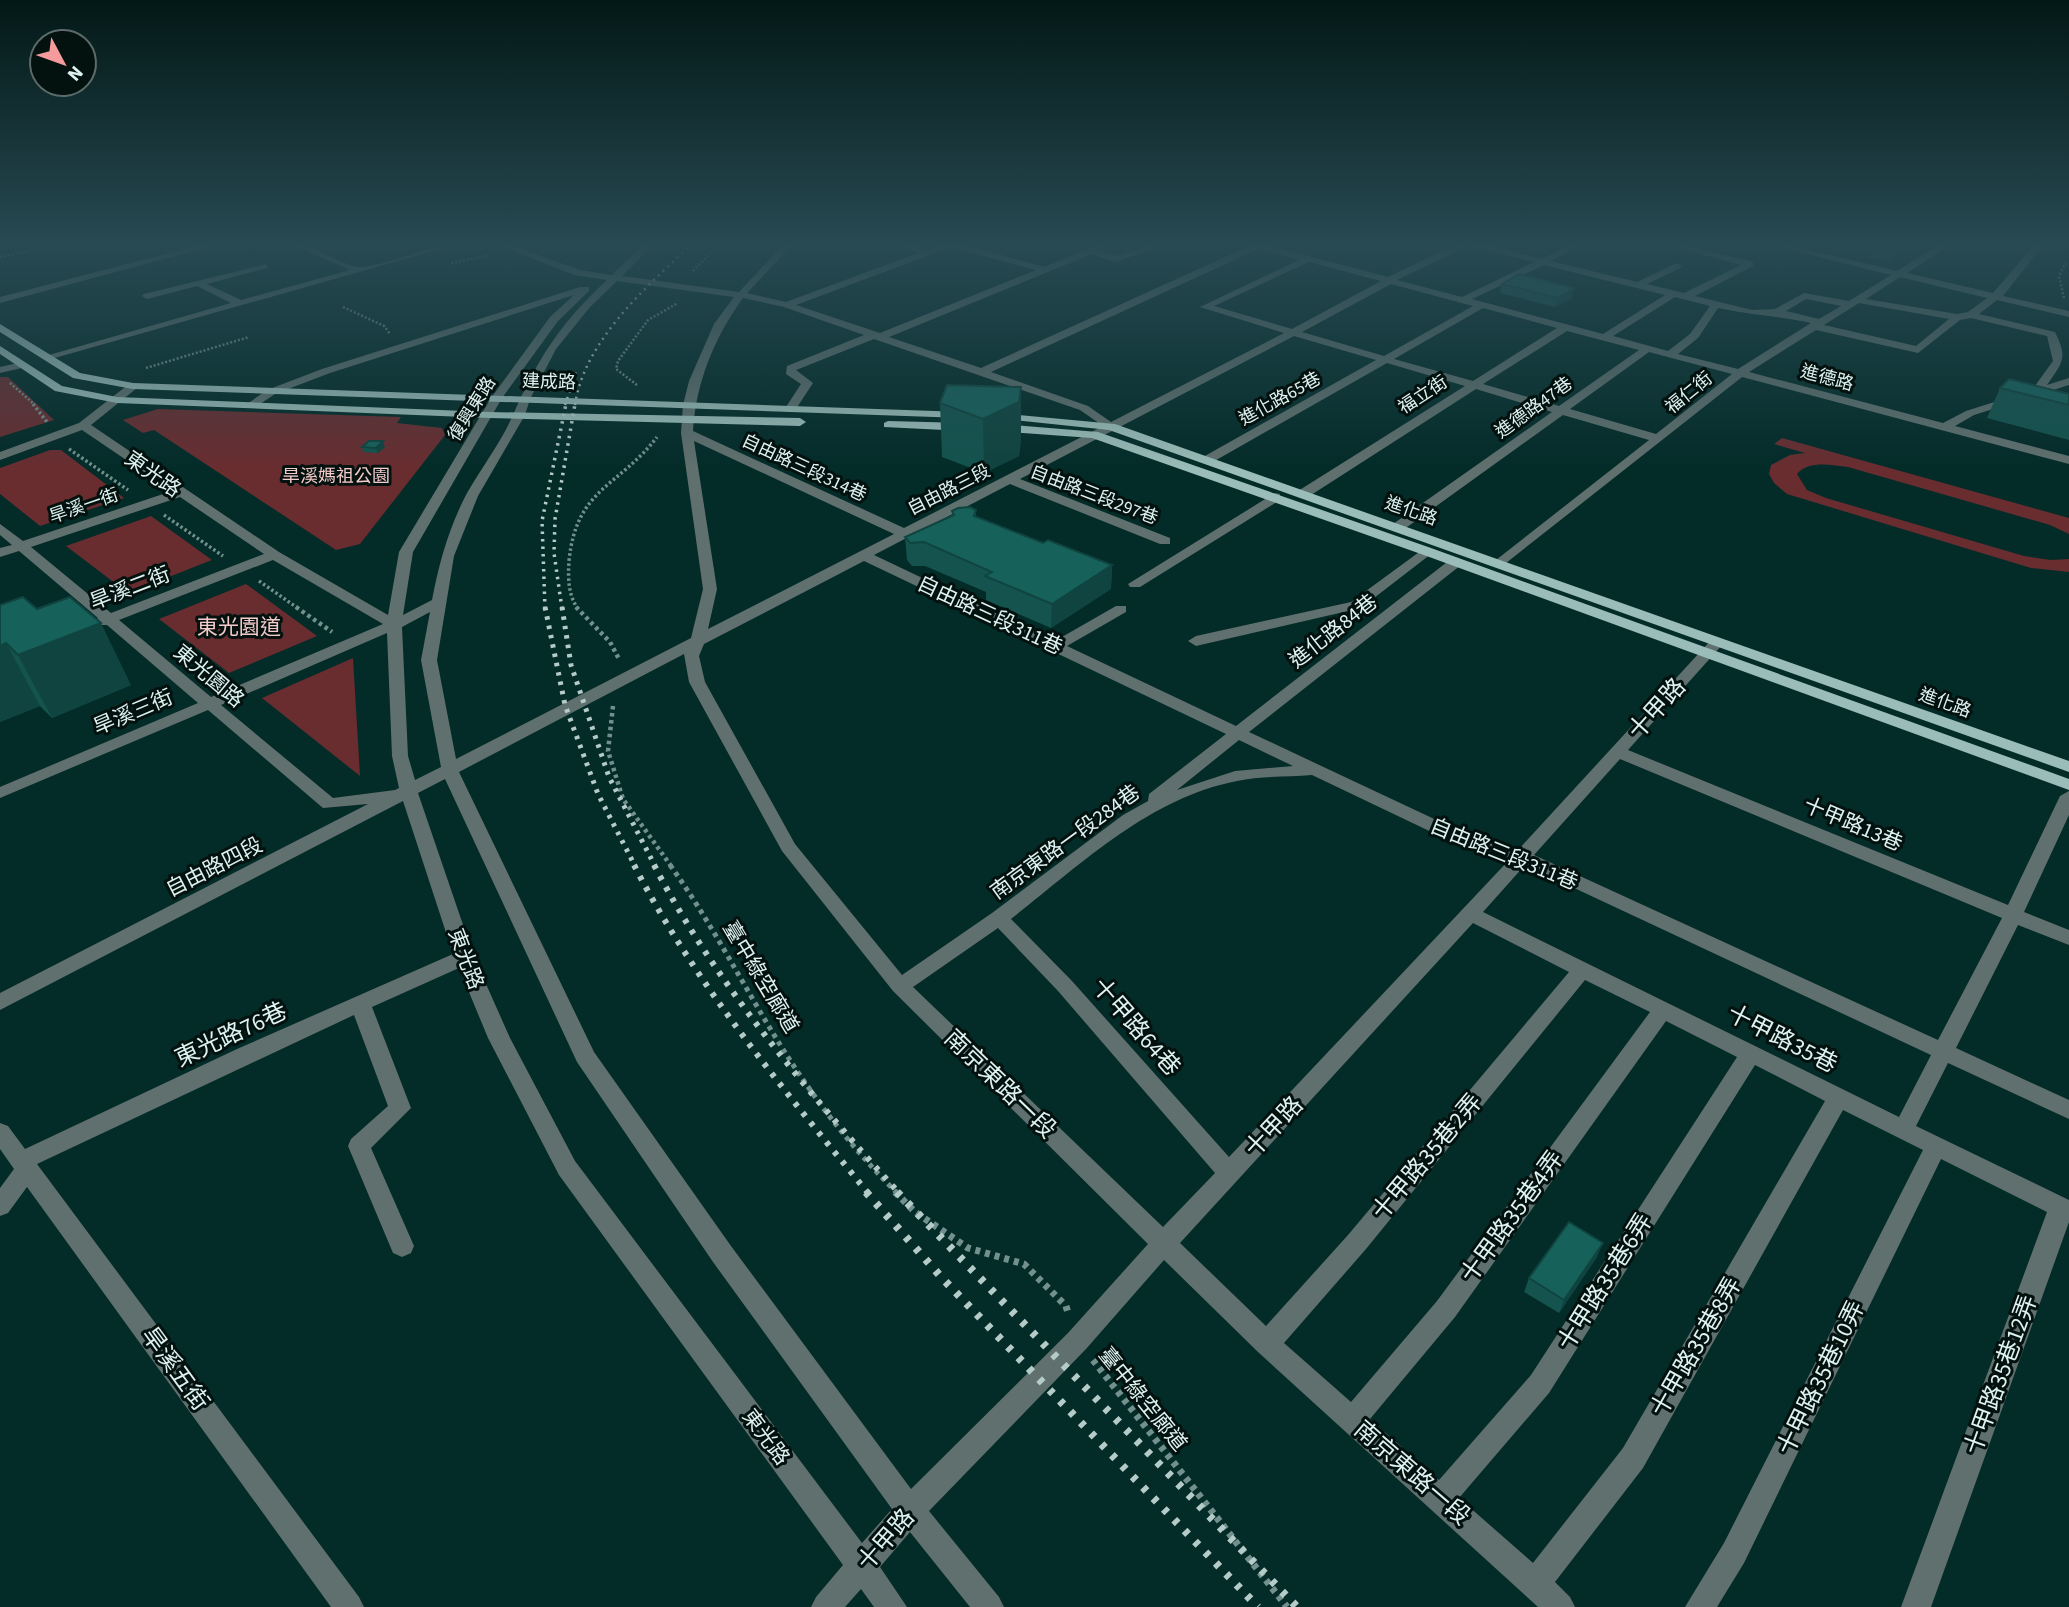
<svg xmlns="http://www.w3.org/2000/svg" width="2069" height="1607" viewBox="0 0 2069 1607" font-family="'Source Sans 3','Noto Sans TC',sans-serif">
  <rect width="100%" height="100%" fill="#032b28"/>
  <path fill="#692d30" d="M0,377H8L54,420L0,437Z
    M158,409L401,417L397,423L442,428L445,435L360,544L336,550L154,430L143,433L123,420Z
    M1782,438L2069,518V534L2050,525L1848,467C1832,465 1808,460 1797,474L1807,490L1826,498L2024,556L2050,560L2069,559V572L2031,568L1787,494L1774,483L1769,474L1771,465L1790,455L1805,453L1774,444Z
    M50,450H61L124,498L40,526L0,494V468Z
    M151,516L212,560L128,593L66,546Z
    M246,584L317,636L229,673L159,619Z
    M353,658L360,776L262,698Z"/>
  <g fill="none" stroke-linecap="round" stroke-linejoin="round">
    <path stroke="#72908d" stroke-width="2.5" stroke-dasharray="2 2" stroke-linecap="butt" d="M0,257L61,244
      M451,263L490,255
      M693,271L719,244
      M2064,298L2059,276L2065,264L2069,265
      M343,307L384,326L390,334
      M146,368L249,337
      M10,383L35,405
      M637,385L616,369L618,361L648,320L678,303"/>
    <path stroke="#72908d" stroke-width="3.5" stroke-dasharray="2.5 2.5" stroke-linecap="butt" d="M33,404L47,422
      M69,449L128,490
      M164,515L223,556
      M259,581L299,609
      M578,609C568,595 568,578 569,561C576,488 619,487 657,437"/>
    <path stroke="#72908d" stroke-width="4.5" stroke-dasharray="3.5 3.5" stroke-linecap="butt" d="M296,607L332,632
      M576,607L610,642L619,659
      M613,706L608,751L623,799L671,866"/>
    <path stroke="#72908d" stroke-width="5" stroke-dasharray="4.5 4.5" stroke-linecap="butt" d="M670,865C722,937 759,1019 811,1091C836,1127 866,1162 897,1193"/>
    <path stroke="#72908d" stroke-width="7" stroke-dasharray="5 5" stroke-linecap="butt" d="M895,1192L915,1212L968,1248L1024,1264L1066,1306L1068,1313
      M1093,1360L1287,1607"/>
    <path fill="#60706e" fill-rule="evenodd" d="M204,244H220L0,303V297Z
      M291,244C316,244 334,262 357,267C374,270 431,244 458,244L51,359L42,357L231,303L197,286L147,299L142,296L144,294L267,264V268L207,284L241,300L350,270Z
      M495,244H508L580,270L612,275L644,244H654L622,276L739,292L784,244H793L747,293L786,302L918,253L894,244H909L927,250L942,244H962L1044,267L1100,244H1113L1100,251L1115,256L1143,248L1142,244H1154L1156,248L1115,262L1092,254L889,337L981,368L1249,246L1247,244H1262L1388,277L1457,244H1483L1542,259L1571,244H1583L1551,261L1637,282L1677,263L1682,266L1680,268L1647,284L1684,293L1741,265L1663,244H1679L1753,262V266L1695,296L1752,310L1775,309L1804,293L1849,301L1891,275L1767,244H1784L1897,271L1940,244H1951L1907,273L1993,293L2035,244H2044L2003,296L2069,311V317L1997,300L1979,314L2055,332C2068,358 2063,362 2047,385L2069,378V385L1974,415L1955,426L2069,456V464L1742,377L1501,567L1494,563L1496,560L1649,440L1563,415L1403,530H1393V524L1552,412L1476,389L1308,497H1298V491L1465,386L1387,363L1211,463H1203V457L1376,360L1294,336L1020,479L1170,538V544H1160L1010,484L874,555L1055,641L1116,606H1126V612L1067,646L1236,726L1451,559H1461V565L1249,732L1479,840L1518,850L1712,639L1717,637L1725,642L1722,645L1628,750L2008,905L2060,796L2069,791V815L2024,912L2069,930V945L2018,925L1956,1048L2069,1100V1119L1948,1063L1916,1126L2069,1200V1222L1931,1607H1901L2047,1212L1941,1159L1744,1563L1717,1607H1685L1724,1543L1923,1150L1843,1110L1643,1468L1555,1582L1570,1597L1575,1607H1538L1258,1352L1164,1260L1086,1349L929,1511L999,1597L1004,1607H970L910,1532L880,1567L907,1607H874L861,1589L845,1607H811L816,1597L843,1565L559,1175L488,1038L459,968L372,1007L411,1108L371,1148L414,1246L411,1253L402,1257L393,1253L348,1146L351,1139L388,1106L354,1015L37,1164L359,1597L364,1607H331L27,1187L8,1213L0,1216V1188L14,1169L0,1149V1123L8,1126L25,1149L237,1049L453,954L403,801L0,1010V993L368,804L323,808L208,710L0,798V787L198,703L107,625H96L94,622L98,618L19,551L0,557V548L12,545L0,535V524L23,541L172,491L82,430L0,460V452L79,423L129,384H137V388L91,425L279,552L388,615L399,552L491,398L550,317L574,295L330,373L275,394L257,406L247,404L267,390L322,369L580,287H589V291L558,321L502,398L413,552L403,615L432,600C439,563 449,527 467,493C482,467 501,442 513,415C539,356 560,324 607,280L575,275ZM1468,246L1534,262L1462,297L1397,280ZM951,247L1036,270L880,333L796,305ZM1258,249L1299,260L1200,307L1284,333L1111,422L1088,406L991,372ZM1309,262L1381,281L1292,329L1214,306ZM1544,265L1665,295L1603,334L1472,299ZM1900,277L1987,298L1968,312L1957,314L1866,299ZM617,281L734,297L714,324L689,381L683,405L681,433L703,589L691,638L456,759L437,660L454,556L478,496L525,415L530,399L556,349L590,307ZM1391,284L1473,306L1384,356L1302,332ZM1675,297L1710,306L1690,334L1668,351L1613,336ZM743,298L784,307L864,335L787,366L786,374L801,384L784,410L786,412H794L813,383L796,370L874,339L1080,410L1103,426L904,528L693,431C696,382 714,338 743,298ZM1806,299L1841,306L1819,319L1786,311ZM1859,303L1949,319L1916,346L1824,325ZM1483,308L1557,328L1473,381L1394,359ZM1718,308C1750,315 1780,316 1811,323L1738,369L1678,354L1698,338ZM1971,318L2047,336L2053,361L2032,390L1966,411L1943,423L1749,372L1816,330L1918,353L1960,320ZM1567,331L1639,350L1559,406L1483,384ZM1649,352L1732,374L1656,434L1570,409ZM694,441L894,534L708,629L717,589ZM180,497L264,554L111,613L31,547ZM273,560L383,624L211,697L119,620ZM864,561L1226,734L1149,794L1148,801L1123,815L992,913L902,975L795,844L705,682L699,656L704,644ZM430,612L421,660L441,767L415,780L408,756L402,627ZM387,633L392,756L399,788L395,790L333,798L221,705ZM684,654L689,682L782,851L893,991L1148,1244L1068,1333L911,1489L731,1246L594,1052L459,772ZM1239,740L1293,766L1235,771L1177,790ZM1620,759L2002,918L1938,1040L1534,855ZM1312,775L1467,849L1509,860L1229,1157L1072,981L1011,919C1080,865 1149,798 1237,781C1261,776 1288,777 1312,775ZM445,779L577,1062L713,1262L892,1509L862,1543L575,1161L510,1038L474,957L418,793ZM1525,865L1931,1055L1899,1117L1483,912ZM1473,923L1569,972L1348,1235L1266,1326L1180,1243ZM998,928L1058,991L1215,1173L1163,1227L913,987ZM1585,980L1650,1012L1437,1301L1351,1402L1284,1343L1366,1249ZM1666,1021L1737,1057L1531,1375L1439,1480L1370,1419L1455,1317ZM1755,1065L1825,1101L1623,1448L1533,1563L1459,1498L1549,1393Z
      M22,362L27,365L26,367L0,373V367Z
      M1275,493L1280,494V500L1140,587H1130L1128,584Z
      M1426,547L1433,551L1431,554L1361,608L1196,646L1188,641L1196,636L1351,602Z"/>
    <path fill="#9bbdb9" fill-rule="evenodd" d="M0,324L80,373L133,383L963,412L969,415L963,418L133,389L73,378L0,332Z
      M0,346L62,386L117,397L490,412L800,418L806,422L800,426L490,418L117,403L55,391L0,354Z
      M998,413L1115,424L2069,761V772L1109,430L994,418L992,416Z
      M888,421L965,423L971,427L965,431L884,427V423Z
      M1000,424L1098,432L1431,548L2069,779V790L1421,554L1092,438L996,431L994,428Z"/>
    <path stroke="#b4cbc8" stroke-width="2.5" stroke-dasharray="2 4.5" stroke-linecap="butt" d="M565,405L576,372
      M575,405C584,341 647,286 692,244"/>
    <path stroke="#b4cbc8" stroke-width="3.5" stroke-dasharray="2.5 5" stroke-linecap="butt" d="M545,609L542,521L566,404
      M562,609L554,553L555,519L575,404"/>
    <path stroke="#b4cbc8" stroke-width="5" stroke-dasharray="3.5 6" stroke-linecap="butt" d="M545,607L565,705L598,794L635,866
      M562,607L571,665L609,777L655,866"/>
    <path stroke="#b4cbc8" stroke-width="6" stroke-dasharray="4.5 8" stroke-linecap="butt" d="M634,865C695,984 784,1090 868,1193
      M654,865C715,983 810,1095 899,1193"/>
    <path stroke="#b4cbc8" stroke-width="8" stroke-dasharray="5 10" stroke-linecap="butt" d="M866,1192L942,1278L1258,1607
      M897,1192L1297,1607"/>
  </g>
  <path fill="#14534e" d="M1837,244H1918L1889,261L1868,257L1869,254L1835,249Z
    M1502,284L1574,288L1572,298L1555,307L1500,293Z
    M1021,387V440L1019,456L984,473L942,457L940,403Z
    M2000,388L2069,394V440L1987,418Z
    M362,447H385L378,453L363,452Z
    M976,510V517L1043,543L1112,565L1111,589L1051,628L986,600V592L925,566H912L907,560L905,537L952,515V511Z
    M0,605L37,609L131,685L52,718L40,706L0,722Z
    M1597,1257L1559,1313L1524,1292L1529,1278Z"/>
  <path fill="#104440" d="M853,244H868V247L849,249V245Z
    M1896,244H1918L1889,261Z
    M1574,288L1572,298L1555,307L1557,298Z
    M1021,387V440L1019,456L984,473L983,419Z
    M383,441L385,447L378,453L376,448Z
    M1112,565L1111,589L1051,628L1052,604Z
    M101,623L131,685L52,718L18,655Z
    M6,643L40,706L0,722V646Z
    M1603,1243L1597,1257L1559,1313L1564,1300Z"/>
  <path fill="#17615b" stroke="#104440" stroke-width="2" d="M1519,274L1574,288L1557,298L1502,284Z
    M2009,379L2069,394V405L2000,388Z
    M947,385L1021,387L1019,402L983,419L940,403Z
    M369,441H383L376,448L362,447Z
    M970,507L976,510L974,516L1043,543L1048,540L1112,565L1052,604L985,576L992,572L924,542L910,543L905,537L954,515L952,511L958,508Z
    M23,597L37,609L70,597L101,623L18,655L6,643L0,646V605Z
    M1569,1222L1603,1243L1564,1300L1529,1278Z"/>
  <linearGradient id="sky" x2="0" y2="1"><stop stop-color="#021816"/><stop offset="0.52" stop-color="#284a53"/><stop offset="1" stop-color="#284a53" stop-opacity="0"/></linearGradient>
  <rect width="2069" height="469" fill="url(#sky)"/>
  <g text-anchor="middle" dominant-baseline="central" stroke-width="6" stroke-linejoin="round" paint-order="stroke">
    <g font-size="18" fill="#def2ef" stroke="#03110f">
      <text transform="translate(1827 378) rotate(15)">進德路</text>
      <text transform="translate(549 382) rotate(2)">建成路</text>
      <text transform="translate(1689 393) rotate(-39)">福仁街</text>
      <text transform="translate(1423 395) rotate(-33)">福立街</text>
      <text transform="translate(1280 399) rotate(-29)">進化路65巷</text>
      <text transform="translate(1534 408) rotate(-36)">進德路47巷</text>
      <text transform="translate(472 409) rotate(-58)">復興東路</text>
      <text transform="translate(804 468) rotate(25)">自由路三段314巷</text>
      <text transform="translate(949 490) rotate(-27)">自由路三段</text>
      <text transform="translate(1094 495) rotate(21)">自由路三段297巷</text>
      <text transform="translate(84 506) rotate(-19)">旱溪一街</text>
      <text transform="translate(1411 511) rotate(19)">進化路</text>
      <text transform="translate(1945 703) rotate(20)">進化路</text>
    </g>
    <g font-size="18" fill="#f4cbca" stroke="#03110f">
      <text x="336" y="476">旱溪媽祖公園</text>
    </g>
    <g font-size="21" fill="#def2ef" stroke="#03110f">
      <text transform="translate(153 474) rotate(35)">東光路</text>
      <text transform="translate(130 588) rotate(-21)">旱溪二街</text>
      <text transform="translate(990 615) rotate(25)">自由路三段311巷</text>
      <text transform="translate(1333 631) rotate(-38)">進化路84巷</text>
      <text transform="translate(209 676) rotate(40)">東光園路</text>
      <text transform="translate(133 712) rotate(-23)">旱溪三街</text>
      <text transform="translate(1853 824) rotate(23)">十甲路13巷</text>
      <text transform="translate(1065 842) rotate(-36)">南京東路一段284巷</text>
      <text transform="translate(1504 854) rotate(22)">自由路三段311巷</text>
      <text transform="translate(214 867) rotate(-27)">自由路四段</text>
      <text transform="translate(466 959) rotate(69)">東光路</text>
      <text transform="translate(761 977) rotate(59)">臺中綠空廊道</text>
      <text transform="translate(1143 1399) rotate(51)">臺中綠空廊道</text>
      <text transform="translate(766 1437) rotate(53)">東光路</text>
    </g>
    <g font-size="21" fill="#f4cbca" stroke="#03110f">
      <text x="239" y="627">東光園道</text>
    </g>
    <g font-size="24" fill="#def2ef" stroke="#03110f">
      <text transform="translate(1657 709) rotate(-48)">十甲路</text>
      <text transform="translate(1136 1027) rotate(49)">十甲路64巷</text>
      <text transform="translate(231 1035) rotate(-25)">東光路76巷</text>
      <text transform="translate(1782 1039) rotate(27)">十甲路35巷</text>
      <text transform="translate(1000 1084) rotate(44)">南京東路一段</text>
      <text transform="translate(1274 1127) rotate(-47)">十甲路</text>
      <text transform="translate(1427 1157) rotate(-50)">十甲路35巷2弄</text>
      <text transform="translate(1512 1217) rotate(-54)">十甲路35巷4弄</text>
      <text transform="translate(1605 1282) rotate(-58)">十甲路35巷6弄</text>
      <text transform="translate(1696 1347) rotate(-60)">十甲路35巷8弄</text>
      <text transform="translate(175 1369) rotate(54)">旱溪五街</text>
      <text transform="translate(2001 1375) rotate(-70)">十甲路35巷12弄</text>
      <text transform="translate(1821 1378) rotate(-64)">十甲路35巷10弄</text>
      <text transform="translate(1412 1473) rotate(41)">南京東路一段</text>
      <text transform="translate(886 1540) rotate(-49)">十甲路</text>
    </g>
  </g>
  <g transform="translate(63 63) rotate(131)"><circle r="33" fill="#03110f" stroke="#5b6b69" stroke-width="2"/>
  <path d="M0-5L12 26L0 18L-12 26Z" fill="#f59b9b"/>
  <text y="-10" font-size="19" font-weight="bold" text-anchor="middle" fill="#def2ef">N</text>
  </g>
</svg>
